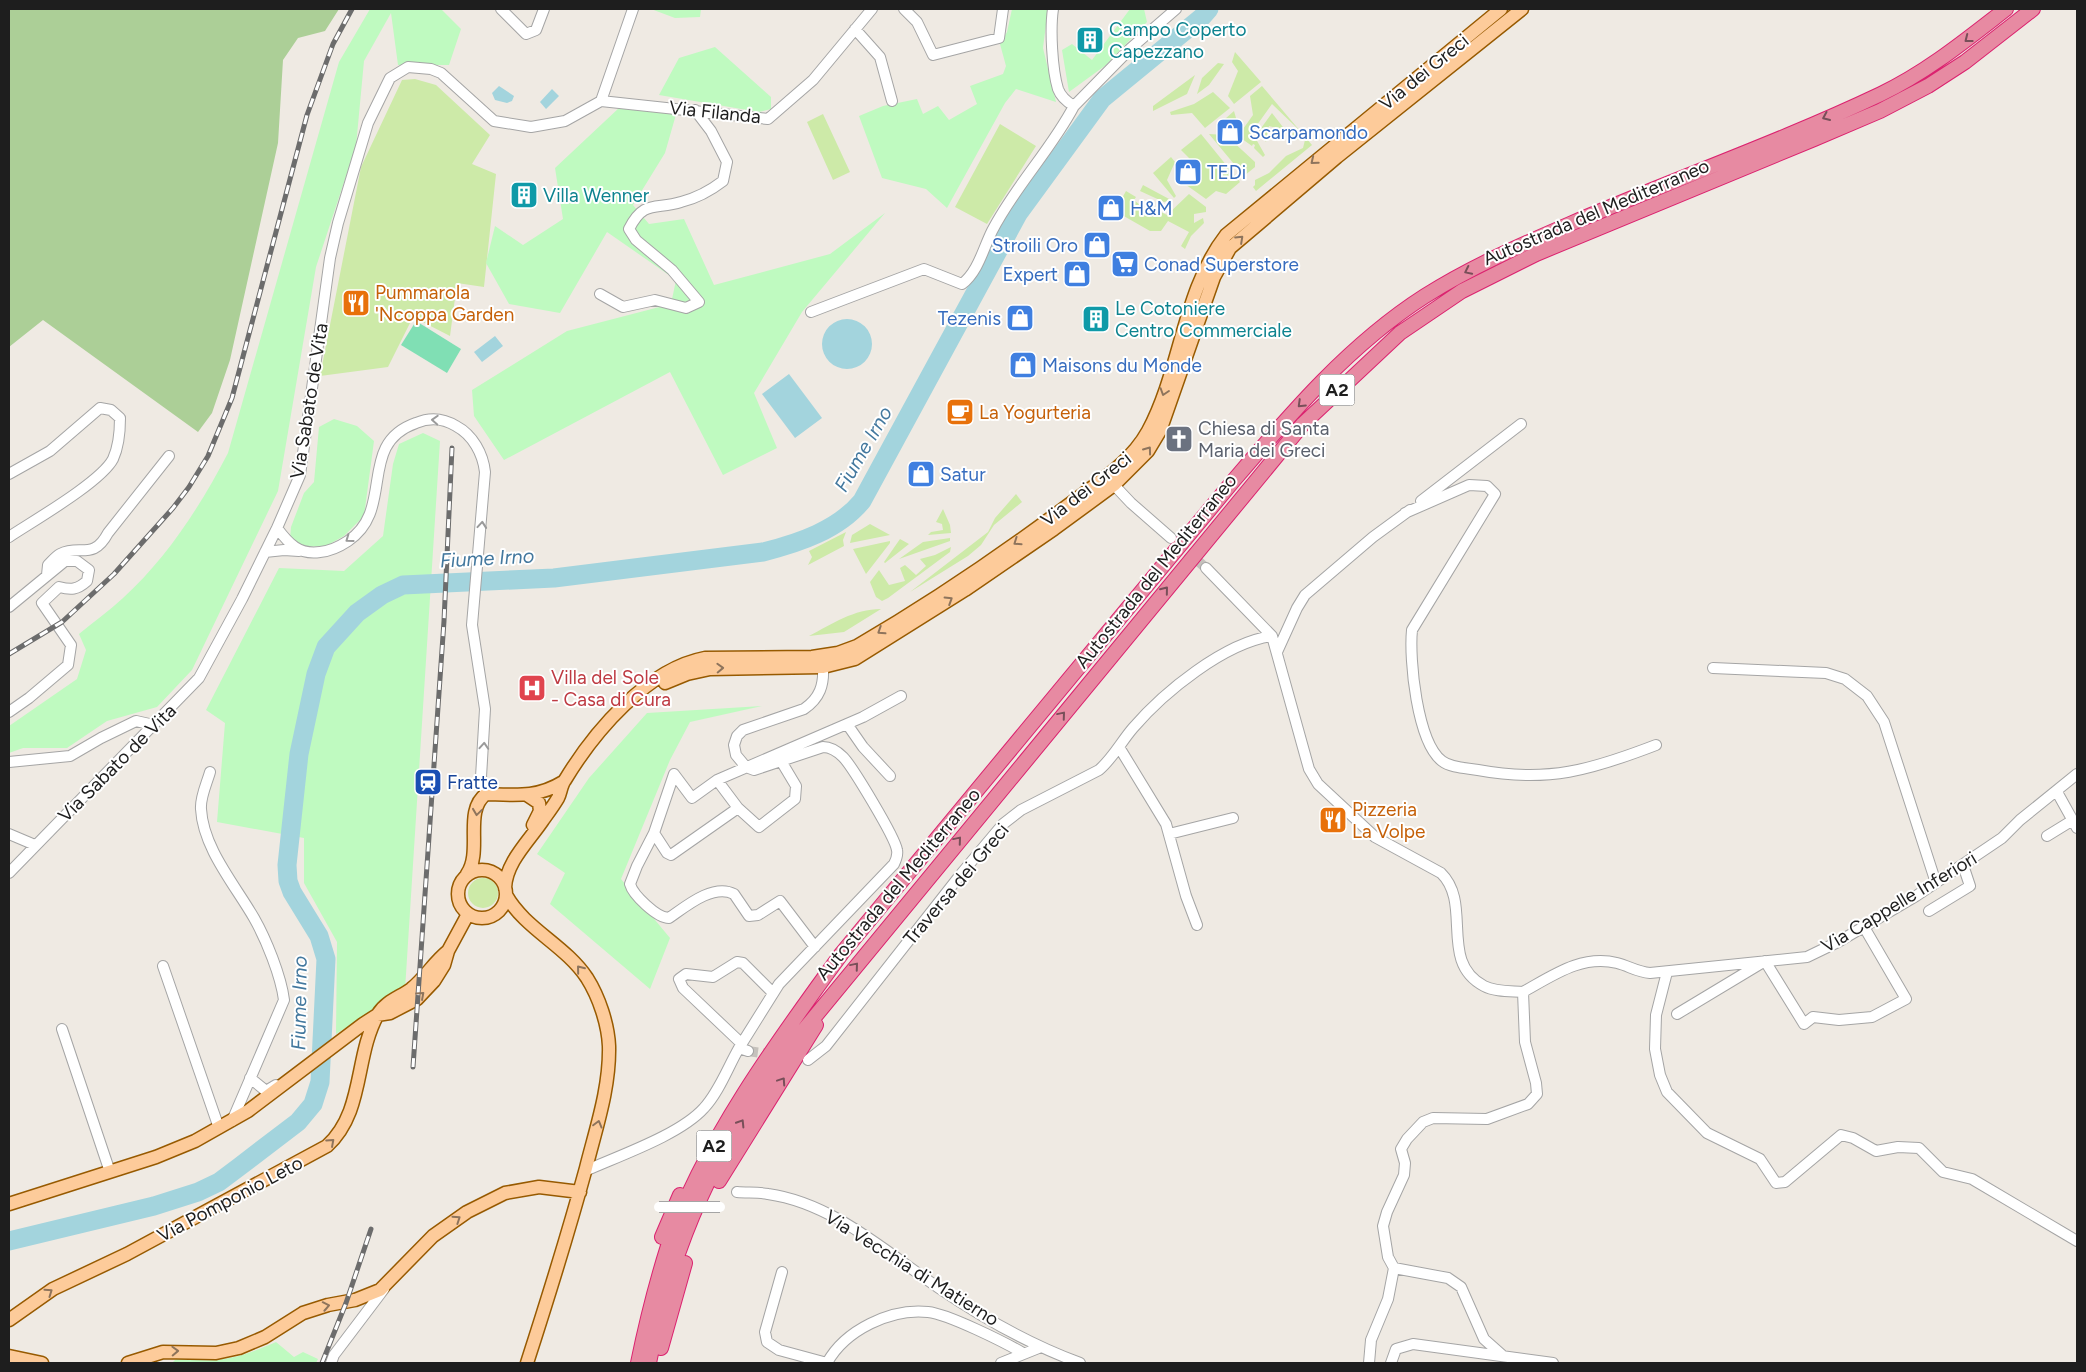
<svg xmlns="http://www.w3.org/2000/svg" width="2086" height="1372" viewBox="0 0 2086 1372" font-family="Figtree,sans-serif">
  <rect width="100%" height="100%" fill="#efeae3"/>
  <path fill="#cdeaa8" d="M1235,52L1261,82L1234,104L1228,96L1238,71L1232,62Z
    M1218,63L1224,64L1209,85L1197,94L1202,78Z
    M1195,75L1187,94L1153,111V106Z
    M415,79L436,85L490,135L472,164L496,174L484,287L457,283L450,336L413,317L388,367L320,376L361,167L402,80Z
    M1262,86L1312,145L1256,191L1253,187L1255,185V180L1269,173L1286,156L1303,148L1305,140L1292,139L1293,132L1297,128L1272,104L1252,132L1265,155L1263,157L1254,148L1255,145L1253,144L1252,146L1238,136L1253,115L1250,96Z
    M1213,92L1230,108L1205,128L1192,113L1171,115L1170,112L1194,104Z
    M1234,111L1238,125L1229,138L1255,162V167L1244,176L1209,134L1224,135L1231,125L1228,123L1220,130L1217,126Z
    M1272,113L1286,131L1269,126L1266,142L1259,131Z
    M823,114L850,172L833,180L807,122Z
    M1000,124L1036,146L987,224L955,207Z
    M1201,134L1240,182L1226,194L1216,191L1206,199L1182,182L1189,158L1181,150Z
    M1171,157L1175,162L1167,180L1176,196L1174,198L1153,173Z
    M1143,185L1171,200L1164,202L1140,191Z
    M1126,191L1136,197L1134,200L1147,211L1151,207L1167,215L1189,194L1206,207V212L1194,214V223L1203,218L1204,223L1191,236L1185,249L1181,246L1189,232L1168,221L1161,231H1150L1115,211Z
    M1016,494L1022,502L994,525L981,545L968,556L910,592L988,532L995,518Z
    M943,509L950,525L951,533L928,535L931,532L943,530L942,524L936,522Z
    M870,524L890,535L850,543L852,535Z
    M846,532L843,540L844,546L808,565L812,557L809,551Z
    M950,538V541L899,559L923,542Z
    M900,539L909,544L885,563L884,562Z
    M890,541V543L866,574L853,549Z
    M951,547L950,552L888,598L882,601L876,597L870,582L879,570L889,585L905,581L900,568L905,565L916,575L926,566L920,559L935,555Z
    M881,609L844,632L809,636C832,624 854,609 881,609Z
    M468 893a15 15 0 1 1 30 0a15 15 0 1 1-30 0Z"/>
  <path fill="#accf97" d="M9,9H339L325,31L298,38L283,60L278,143L230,360L212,413L198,432L43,320L9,347Z"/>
  <path fill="#bffac0" d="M370,9H441L461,29L449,65H398L391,13L364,61L356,146L316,267L278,491L192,670L157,707L107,721L67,748H23L9,753V726L77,679L86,650L79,634C93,622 109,611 123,598C167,558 201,505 228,453L339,62Z
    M651,9H701L700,17L675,18Z
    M1012,9H1048L1043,48L1056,102L1016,89L1005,103L947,208L926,189L882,178L859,116L883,106L917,99L923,114L938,106L949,120L977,104L970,86L1003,74L1006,66L1000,44L1007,32Z
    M1130,9H1144L1147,22L1106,65L1069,92L1062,50L1072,44L1092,60Z
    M715,47L771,97V109L759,112L659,95L679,58Z
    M620,107L677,111L665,153L633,205L649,224L684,219L714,285L830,254L885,213L802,312L754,393L777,448L723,475L670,372L504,460L474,416L472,390L567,331L671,304L676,280L607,232L560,313L509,304L486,263L495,226L523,245L563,219L555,168Z
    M334,419L357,426L374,441L364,516L344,536L326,546L304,547L290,539L291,527L304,493L314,482L319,427Z
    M423,433L440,441L405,990L336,1034L337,942L304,883V838L217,822L225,723L206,710L279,568L344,571L383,536L393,464L399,444Z
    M762,706L690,722L670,760L621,879L670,938L650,989L550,904L565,873L537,854L589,778L647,713Z
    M276,1342L294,1357L303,1352L318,1359L316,1363H172L176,1359L181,1358C219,1364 242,1357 276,1342Z"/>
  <path fill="#80dfb4" d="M416,321L461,349L447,373L401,345Z"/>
  <path fill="#a3d4dd" d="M499,86L514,96L512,101L507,103L495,100L492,93Z
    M552,89L559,96L546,109L540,102Z
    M822 344a25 25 0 1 1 50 0a25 25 0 1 1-50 0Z
    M495,336L503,346L482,362L474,352Z
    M789,374L822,418L795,438L762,394Z"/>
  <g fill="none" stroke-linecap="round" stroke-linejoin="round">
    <path stroke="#a3d4dd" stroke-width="19" d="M9,1241L154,1206L198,1192L219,1182L239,1167L298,1122L313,1104L320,1082L326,959L319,936L292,892L288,881L287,865L299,754L316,674L326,647L357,613L382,595L403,585L554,578L763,552C799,543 838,530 862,501L1018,214L1102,99L1202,17L1209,9"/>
    <path stroke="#c5c1bc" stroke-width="10" stroke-dasharray="10 5" stroke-linecap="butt" d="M1176,542L1206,568
      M748,1051L775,1055"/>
    <defs>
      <path id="minor" d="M501,9L526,34L536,30L544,9
        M904,9L917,22L933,55L999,38L1003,9
        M1053,9C1050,29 1052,69 1058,89C1061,97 1067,102 1074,106L1131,48L1176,9
        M855,29L880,57L892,101
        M601,101L768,119L813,80L872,9
        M601,101L633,9
        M600,294L623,307L655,300L686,308L699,302L672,270L636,240L629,229C644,199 656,210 681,202C697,198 710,191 723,181L727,162L711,131L695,110
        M811,312L924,269L962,284C978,272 983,249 992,231C1015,186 1051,150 1074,106
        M9,474L50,451L100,408L111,410L120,418C120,431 119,446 113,459C101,482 33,521 9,537
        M1114,485L1131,503L1171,538
        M1421,501L1521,424
        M1405,513L1469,485L1487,486L1495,494L1412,630C1409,659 1417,742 1442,761C1451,768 1467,768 1478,770C1548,783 1591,770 1656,745
        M277,528C289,544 299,555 320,552C331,551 339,547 348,541C396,509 356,444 416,423C430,417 443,418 456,426C473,435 483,454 485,472L472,625L485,709L481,777L486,794
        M265,552L284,550L299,551
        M1206,568L1272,636L1309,769L1318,784L1375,837L1441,873C1473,904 1438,962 1484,986C1495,992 1511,991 1523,992
        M47,575L48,565C52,561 56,556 60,554C80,544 93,561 108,533L169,456
        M9,607L65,561H77L89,570L87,581C77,590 71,590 59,587L42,603L71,645L68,665L29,698L9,712
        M1277,652L1297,608L1305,595L1373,537L1410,510
        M1713,668L1826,673L1845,679L1867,696L1884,722L1936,883
        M847,724L863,747L890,776
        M1119,747L1166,824L1186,896L1197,925
        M9,762L70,756L101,738L136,721L154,725
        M210,772C207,783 200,797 201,809C203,848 235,885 254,918C266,939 281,976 284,1000L232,1121
        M674,774L654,833L637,866L630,884C633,895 657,918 669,918C685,907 713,883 734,894L749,916L758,915L780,901L815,947
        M674,774L692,798L717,780L863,717L901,696
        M2057,792L2077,828
        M738,808L759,827L795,799L796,786L781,761
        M654,833L667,853L671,855L738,808L717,780
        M9,834L35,845
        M1169,834L1233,818
        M2047,836L2073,820
        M9,873L199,678L242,599L277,528L300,475L330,258L338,223L368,123L390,78L408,67L431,69L441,73L494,121L531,127L565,121L601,101
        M1929,911L1970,886L1963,865
        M163,966L219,1128
        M1667,972L1656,1015L1655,1049L1660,1075L1667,1092L1707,1133L1760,1159L1776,1183L1785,1182L1841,1135L1853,1138L1876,1151L1898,1147L1919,1148L1943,1172L1972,1179L2077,1241
        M1523,992C1552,976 1582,954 1617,963C1629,966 1637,972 1650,973L1807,957L1838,942L1916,896L2002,838L2020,820L2077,774
        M1677,1014L1765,961L1804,1024L1813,1017L1839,1020L1872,1017L1906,999L1864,927
        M62,1029L110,1172
        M742,1044L683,988L679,979L686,974L713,977L737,962L743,963L773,993
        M739,1048L779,984L894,864C896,860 898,855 897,850C895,837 852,766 843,757C837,751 831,747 823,747L754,770L746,767L736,755L734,745L737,736L743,730L804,709C820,698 824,685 823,667
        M808,1060L826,1046L961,874L1003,824L1021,810L1099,770C1113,758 1121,742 1133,728C1164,692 1224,643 1272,636
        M250,1078L266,1091L276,1085
        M585,1171C618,1156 680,1135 704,1108C719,1092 728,1067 739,1048L748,1051
        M737,1192C747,1193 758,1192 768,1194C833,1203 887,1253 939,1288C983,1318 1031,1345 1080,1363
        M1394,1268L1448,1278L1461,1287L1484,1339L1502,1355
        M782,1272L765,1332L767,1342L779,1350L827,1363
        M331,1363L334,1355L384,1289
        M827,1363C845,1330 891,1308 928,1312C948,1314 1004,1342 1023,1353
        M1001,1363L1041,1347
        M1369,1363L1371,1340L1388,1299L1394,1268L1388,1257L1383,1226L1387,1212L1404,1175L1405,1163L1401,1149L1407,1139L1423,1122L1433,1118L1487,1119L1528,1104L1537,1094L1536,1083L1525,1042L1523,992
        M1391,1363L1396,1349L1413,1344L1553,1363"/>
      <path id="major" d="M665,683L687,674L710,669L823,667L855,659L965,590L1054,529L1114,485L1148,451L1160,431L1214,277L1230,248L1337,157L1522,9
        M527,795L539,803L540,811L533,825
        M458 894a24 24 0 1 1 48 0a24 24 0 1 1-48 0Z
        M467,874C483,851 463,811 486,794C516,795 537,798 563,782
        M505,888C506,862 529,841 543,820C548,813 554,805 558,798C561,792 561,785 565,780C594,732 647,669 705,658L812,657L838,653L857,646C931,603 1003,554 1071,503C1099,482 1131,462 1148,431C1181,370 1183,290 1226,235L1501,9
        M506,895C525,929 565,945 587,978C599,997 608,1024 609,1046C610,1088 596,1128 586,1168C568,1234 548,1298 527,1363
        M9,1204L156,1157L195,1141L248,1111L363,1024L377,1015L390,1013L417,999L434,981L444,965L448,951L468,914
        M9,1320L53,1289L127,1254L327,1146C365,1111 354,1057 378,1014C386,1001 400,997 411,989C425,978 434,962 448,951
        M9,1356L42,1363
        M128,1363L163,1352L216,1353L239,1348L265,1337L303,1313L328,1305L355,1300L380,1290L433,1236L467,1212L505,1193L539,1187L580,1192"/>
      <path id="highway" d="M719,1181L816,1025
        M662,1237L680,1195
        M661,1348L685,1263
        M638,1363C646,1324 656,1284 668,1246C702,1144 779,1039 842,953L1234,480C1291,413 1350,344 1425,296C1471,267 1521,245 1570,224C1672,180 1780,142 1881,94C1927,72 1966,40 2006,9
        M649,1363C664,1283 693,1202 735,1132C756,1097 780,1065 803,1031L1303,424L1400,333L1462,291L1536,254L1814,139L1880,111L1928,86L1965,62L2033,9"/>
    </defs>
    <use href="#minor" stroke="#a5a5a5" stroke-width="12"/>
    <use href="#major" stroke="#975a00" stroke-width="15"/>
    <use href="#highway" stroke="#db226f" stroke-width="16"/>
    <use href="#minor" stroke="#fff" stroke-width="10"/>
    <use href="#major" stroke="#fdcb9a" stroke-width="12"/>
    <use href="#highway" stroke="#e78aa2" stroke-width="14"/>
    <defs>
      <path id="rail" d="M9,654L62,622L114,574L173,508L189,487L208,456L232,398L307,115L333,44L352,9
        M413,1067L444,621L452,448
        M322,1363L346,1303L371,1229"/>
    </defs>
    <use href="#rail" stroke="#6c6c6c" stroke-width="5"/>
    <use href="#rail" stroke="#fff" stroke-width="3" stroke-dasharray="9" stroke-linecap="butt"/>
    <defs>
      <path id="minor-bridge" d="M659,1207H720"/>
    </defs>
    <use href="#minor-bridge" stroke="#a5a5a5" stroke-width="12" stroke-linecap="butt"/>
    <use href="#minor-bridge" stroke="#fff" stroke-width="10"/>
  </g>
  <defs><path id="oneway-chevron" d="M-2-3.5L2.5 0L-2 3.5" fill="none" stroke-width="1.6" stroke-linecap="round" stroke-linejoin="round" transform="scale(1.25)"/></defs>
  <g stroke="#784f59">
    <use href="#oneway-chevron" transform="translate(1968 39) rotate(142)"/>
    <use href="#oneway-chevron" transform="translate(1826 117) rotate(156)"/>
    <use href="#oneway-chevron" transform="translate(1468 271) rotate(154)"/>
    <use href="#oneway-chevron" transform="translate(1301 404) rotate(136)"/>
    <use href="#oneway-chevron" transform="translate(1165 590) rotate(-51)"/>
    <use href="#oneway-chevron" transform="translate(1062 715) rotate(-50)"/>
    <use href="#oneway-chevron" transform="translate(958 840) rotate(-50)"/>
    <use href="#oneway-chevron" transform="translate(855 966) rotate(-50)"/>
    <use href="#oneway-chevron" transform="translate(782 1081) rotate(-56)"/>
    <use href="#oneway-chevron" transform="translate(741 1123) rotate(-58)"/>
  </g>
  <g stroke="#8e745c">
    <use href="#oneway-chevron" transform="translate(1314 161) rotate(141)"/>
    <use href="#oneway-chevron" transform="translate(1240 239) rotate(-43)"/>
    <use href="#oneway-chevron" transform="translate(1164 392) rotate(108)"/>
    <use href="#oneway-chevron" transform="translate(1148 450) rotate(-54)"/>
    <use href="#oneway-chevron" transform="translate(1017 542) rotate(145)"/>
    <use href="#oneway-chevron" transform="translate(949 600) rotate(-32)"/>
    <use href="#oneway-chevron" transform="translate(881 631) rotate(147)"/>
    <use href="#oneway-chevron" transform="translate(720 668) rotate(-2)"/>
    <use href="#oneway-chevron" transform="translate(477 812) rotate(98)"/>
    <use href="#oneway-chevron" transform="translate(580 969) rotate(-129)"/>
    <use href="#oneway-chevron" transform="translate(421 995) rotate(-42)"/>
    <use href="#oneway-chevron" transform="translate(598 1124) rotate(-75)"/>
    <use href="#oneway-chevron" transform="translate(331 1142) rotate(-42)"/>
    <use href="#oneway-chevron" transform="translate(457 1219) rotate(-34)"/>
    <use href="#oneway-chevron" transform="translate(49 1292) rotate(-35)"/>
    <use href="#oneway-chevron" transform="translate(326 1306) rotate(-11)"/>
    <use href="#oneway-chevron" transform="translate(175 1351) rotate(-2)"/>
  </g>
  <g stroke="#9a9a9a">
    <use href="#oneway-chevron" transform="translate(435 420) rotate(-177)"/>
    <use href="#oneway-chevron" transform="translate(482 525) rotate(-85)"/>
    <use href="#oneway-chevron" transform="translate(349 539) rotate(144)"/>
    <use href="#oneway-chevron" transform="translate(484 746) rotate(-86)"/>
  </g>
  <defs>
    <symbol id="building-square" viewBox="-11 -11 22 22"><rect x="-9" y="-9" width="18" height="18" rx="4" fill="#0f9aa8" stroke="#fff"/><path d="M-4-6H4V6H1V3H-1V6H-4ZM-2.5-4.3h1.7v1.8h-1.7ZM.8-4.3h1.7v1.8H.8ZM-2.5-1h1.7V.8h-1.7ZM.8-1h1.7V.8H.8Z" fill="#fff"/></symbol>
    <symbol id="shop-square" viewBox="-11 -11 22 22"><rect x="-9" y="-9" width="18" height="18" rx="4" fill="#3f7fe0" stroke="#fff"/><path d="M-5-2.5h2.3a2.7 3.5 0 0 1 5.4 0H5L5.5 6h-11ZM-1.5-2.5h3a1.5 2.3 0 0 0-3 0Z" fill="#fff"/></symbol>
    <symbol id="supermarket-square" viewBox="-11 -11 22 22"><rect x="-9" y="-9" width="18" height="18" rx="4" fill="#3f7fe0" stroke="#fff"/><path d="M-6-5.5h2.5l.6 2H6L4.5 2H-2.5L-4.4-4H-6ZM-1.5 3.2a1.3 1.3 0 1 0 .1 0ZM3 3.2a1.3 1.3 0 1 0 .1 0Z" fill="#fff"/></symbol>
    <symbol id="restaurant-square" viewBox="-11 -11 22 22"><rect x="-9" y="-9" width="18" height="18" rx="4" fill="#e8710a" stroke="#fff"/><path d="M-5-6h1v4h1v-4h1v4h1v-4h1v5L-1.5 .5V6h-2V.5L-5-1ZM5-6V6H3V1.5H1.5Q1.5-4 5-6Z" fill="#fff"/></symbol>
    <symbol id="cafe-square" viewBox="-11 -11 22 22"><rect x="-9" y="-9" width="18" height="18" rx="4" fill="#e8710a" stroke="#fff"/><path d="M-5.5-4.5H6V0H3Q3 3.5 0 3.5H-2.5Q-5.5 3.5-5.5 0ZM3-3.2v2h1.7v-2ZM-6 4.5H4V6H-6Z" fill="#fff"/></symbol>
    <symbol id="church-square" viewBox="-11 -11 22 22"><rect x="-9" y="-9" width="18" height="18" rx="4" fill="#6b7280" stroke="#fff"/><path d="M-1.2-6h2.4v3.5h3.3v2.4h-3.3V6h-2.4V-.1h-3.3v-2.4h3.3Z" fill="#fff"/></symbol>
    <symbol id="hospital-square" viewBox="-11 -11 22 22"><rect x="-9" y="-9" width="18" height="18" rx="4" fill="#e0444e" stroke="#fff"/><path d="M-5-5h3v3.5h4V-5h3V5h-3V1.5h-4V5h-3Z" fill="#fff"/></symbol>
    <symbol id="station-square" viewBox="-11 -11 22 22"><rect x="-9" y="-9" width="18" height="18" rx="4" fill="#1a4fb4" stroke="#fff"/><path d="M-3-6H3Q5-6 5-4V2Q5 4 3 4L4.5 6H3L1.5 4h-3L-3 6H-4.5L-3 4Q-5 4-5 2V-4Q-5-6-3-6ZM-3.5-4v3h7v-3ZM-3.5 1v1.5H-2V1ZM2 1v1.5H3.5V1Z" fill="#fff"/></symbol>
  </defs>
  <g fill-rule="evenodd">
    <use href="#building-square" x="1074" y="24" width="32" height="32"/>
    <use href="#shop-square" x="1214" y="116" width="32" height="32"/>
    <use href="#shop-square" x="1172" y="156" width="32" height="32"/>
    <use href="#building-square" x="508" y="179" width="32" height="32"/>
    <use href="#shop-square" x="1095" y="192" width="32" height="32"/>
    <use href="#shop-square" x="1081" y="229" width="32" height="32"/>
    <use href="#supermarket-square" x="1109" y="248" width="32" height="32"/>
    <use href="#shop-square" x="1061" y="258" width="32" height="32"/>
    <use href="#restaurant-square" x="340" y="287" width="32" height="32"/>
    <use href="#shop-square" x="1004" y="302" width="32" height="32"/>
    <use href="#building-square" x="1080" y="303" width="32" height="32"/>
    <use href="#shop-square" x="1007" y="349" width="32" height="32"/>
    <use href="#cafe-square" x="944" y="396" width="32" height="32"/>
    <use href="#church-square" x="1163" y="423" width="32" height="32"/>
    <use href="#shop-square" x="905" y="458" width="32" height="32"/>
    <use href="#hospital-square" x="516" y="672" width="32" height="32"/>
    <use href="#station-square" x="412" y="766" width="32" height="32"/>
    <use href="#restaurant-square" x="1317" y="804" width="32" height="32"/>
  </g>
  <g text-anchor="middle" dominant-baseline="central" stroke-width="4" stroke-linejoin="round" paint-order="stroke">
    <g fill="#fff" stroke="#626262" stroke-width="1">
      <rect x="1319.5" y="374.5" width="35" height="31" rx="4"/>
      <rect x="696.5" y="1130.5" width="35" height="31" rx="4"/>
    </g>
    <g font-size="18" font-weight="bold" fill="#1e1e1e">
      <text x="1337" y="390">A2</text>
      <text x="714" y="1146">A2</text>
    </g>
    <g font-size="19" fill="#0d838f" stroke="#fff" text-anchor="start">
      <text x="1109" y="29">Campo Coperto<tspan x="1109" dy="22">Capezzano</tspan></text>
      <text x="543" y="195">Villa Wenner</text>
      <text x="1115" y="308">Le Cotoniere<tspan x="1115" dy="22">Centro Commerciale</tspan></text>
    </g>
    <g font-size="19" fill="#1e1e1e" stroke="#fff">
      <text transform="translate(1424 72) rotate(-39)">Via dei Greci</text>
      <text transform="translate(715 112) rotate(6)">Via Filanda</text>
      <text transform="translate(1596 212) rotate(-23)">Autostrada del Mediterraneo</text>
      <text transform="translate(309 401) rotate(-81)">Via Sabato de Vita</text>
      <text transform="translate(1086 489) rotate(-38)">Via dei Greci</text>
      <text transform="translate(1156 571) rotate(-51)">Autostrada del Mediterraneo</text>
      <text transform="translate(117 763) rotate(-45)">Via Sabato de Vita</text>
      <text transform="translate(898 884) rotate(-50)">Autostrada del Mediterraneo</text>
      <text transform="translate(956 884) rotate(-50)">Traversa dei Greci</text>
      <text transform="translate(1899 902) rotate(-31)">Via Cappelle Inferiori</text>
      <text transform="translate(230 1199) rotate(-28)">Via Pomponio Leto</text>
      <text transform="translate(912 1268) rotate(32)">Via Vecchia di Matierno</text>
    </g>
    <g font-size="19" fill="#366cbe" stroke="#fff" text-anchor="start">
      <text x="1249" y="132">Scarpamondo</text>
      <text x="1207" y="172">TEDi</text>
      <text x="1130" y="208">H&amp;M</text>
      <text x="1078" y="245" text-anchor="end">Stroili Oro</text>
      <text x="1144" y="264">Conad Superstore</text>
      <text x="1058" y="274" text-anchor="end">Expert</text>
      <text x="1001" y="318" text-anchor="end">Tezenis</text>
      <text x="1042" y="365">Maisons du Monde</text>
      <text x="940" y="474">Satur</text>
    </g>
    <g font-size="19" fill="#c56008" stroke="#fff" text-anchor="start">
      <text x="375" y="292">Pummarola<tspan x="375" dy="22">'Ncoppa Garden</tspan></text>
      <text x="979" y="412">La Yogurteria</text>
      <text x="1352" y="809">Pizzeria<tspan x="1352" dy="22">La Volpe</tspan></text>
    </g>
    <g font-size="19" fill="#5b616d" stroke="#fff" text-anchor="start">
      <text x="1198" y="428">Chiesa di Santa<tspan x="1198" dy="22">Maria dei Greci</tspan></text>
    </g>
    <g font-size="19" fill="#be3a42" stroke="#fff" text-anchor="start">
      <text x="551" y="677">Villa del Sole<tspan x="551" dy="22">- Casa di Cura</tspan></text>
    </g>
    <g font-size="19" fill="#164399" stroke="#fff" text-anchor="start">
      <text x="447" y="782">Fratte</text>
    </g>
    <g font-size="20" font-style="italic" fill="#43789e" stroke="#fff">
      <text transform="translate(863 449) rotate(-60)">Fiume Irno</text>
      <text transform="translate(487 558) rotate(-3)">Fiume Irno</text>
      <text transform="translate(299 1003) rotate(-89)">Fiume Irno</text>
    </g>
  </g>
  <rect width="2086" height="1372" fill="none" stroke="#1e1e1e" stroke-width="20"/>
</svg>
